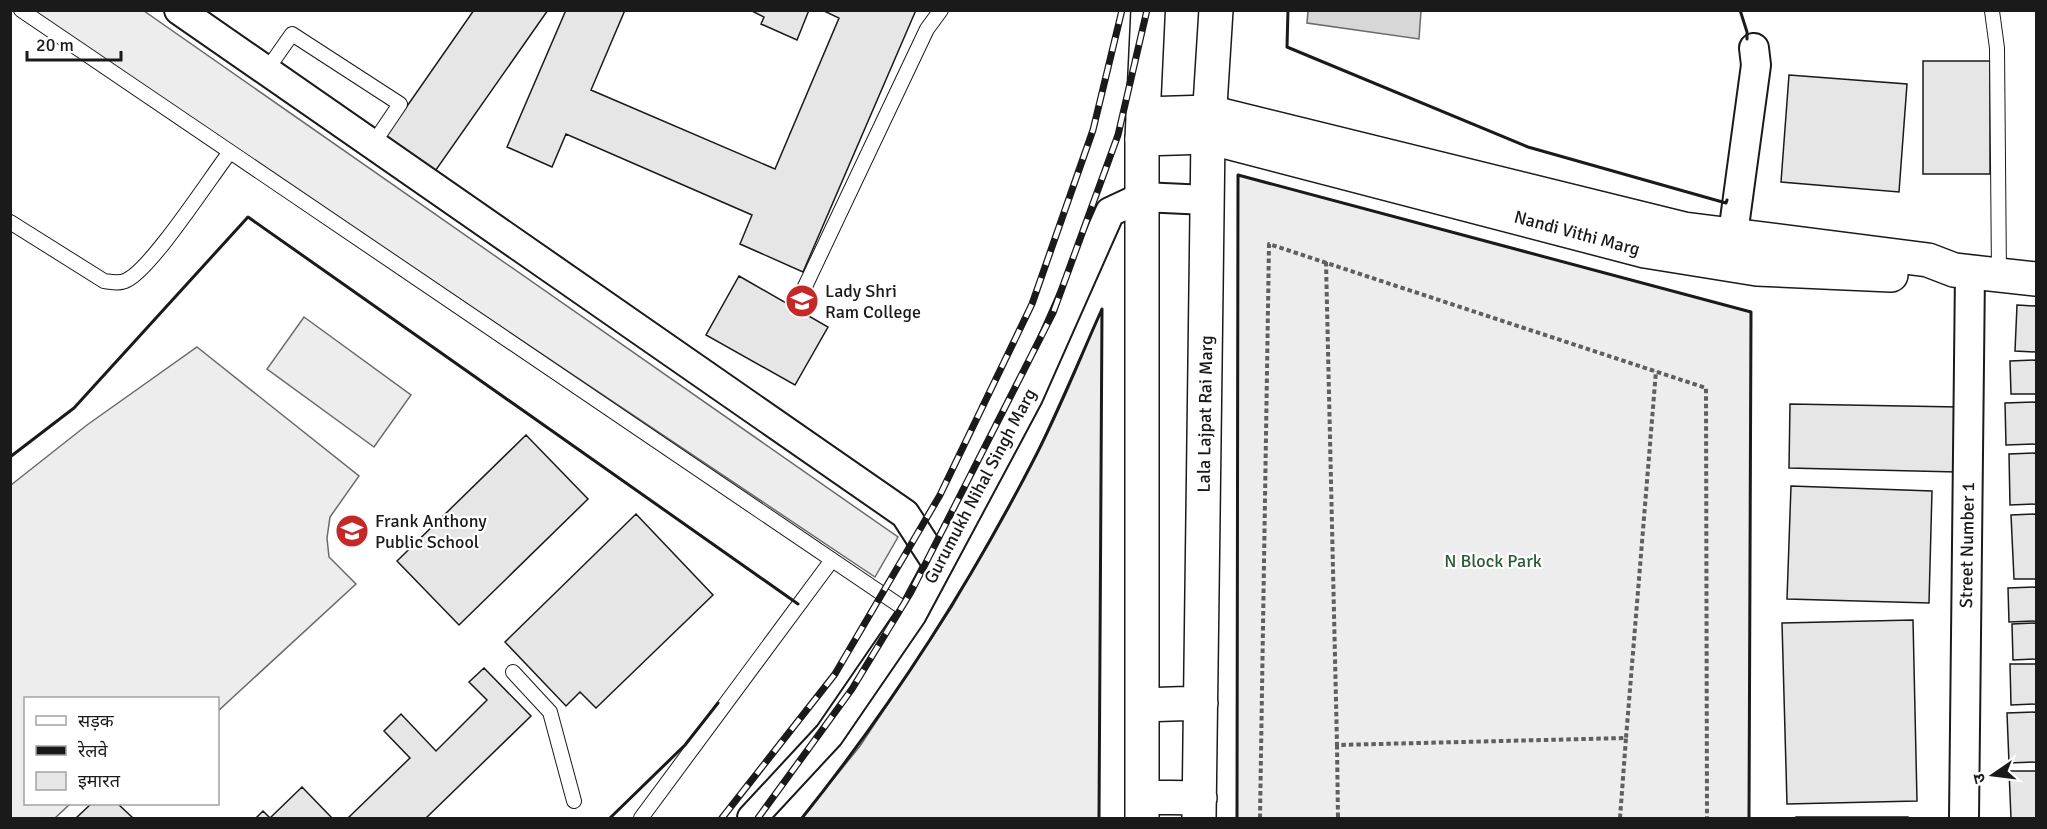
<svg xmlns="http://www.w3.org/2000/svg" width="2047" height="829" viewBox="0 0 2047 829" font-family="Signika,'Noto Sans Devanagari',sans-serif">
  <rect width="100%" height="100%" fill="#fff"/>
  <path fill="#ededed" stroke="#6a6a6a" stroke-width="1.5" d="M29,11H144L898,537L875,577Z
    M1238,175L1751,312L1749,818H1237Z
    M1102,309L1099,818H802L860,746L952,607L1033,462Z
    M304,317L411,395L374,447L267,369Z
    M197,347L359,476L330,517L327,538L329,557L356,584L218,711V698H26V804H70L55,818H11V485L87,425Z"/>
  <path fill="#d7d7d7" stroke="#6a6a6a" stroke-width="1.5" d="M1308,11H1421L1419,39L1307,23Z"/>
  <path fill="#e6e6e6" stroke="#1a1a1a" stroke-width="1.5" d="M474,10H548L431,177L382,142Z
    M566,10H625L591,90L775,169L839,18L822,10H916L803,272L740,244L752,215L566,134L552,167L507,147Z
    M750,10H809L797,40L761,24L764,17Z
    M1923,61H1990V174H1923Z
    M1789,75L1907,84L1899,192L1781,182Z
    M739,276L828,327L795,385L706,335Z
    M2017,305L2036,306V352L2015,351Z
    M2036,360V394H2011L2010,361Z
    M2036,402V444L2006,445L2005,403Z
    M1790,404L1959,407L1957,472L1789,468Z
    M526,435L588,499L459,625L397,561Z
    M2036,453V504L2010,505L2009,454Z
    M1791,486L1932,491L1929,603L1787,599Z
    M636,514L713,595L596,708L580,692L566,706L505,642Z
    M2036,514V579H2014L2011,515Z
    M2036,587V621L2009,622L2008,588Z
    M1913,620L1917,801L1787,804L1782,623Z
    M2036,623V659L2013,660L2012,624Z
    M2010,664H2036V704L2011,705Z
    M484,668L531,716L426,818H348L410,758L384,731L401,714L436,751L487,700L469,682Z
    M2036,712V762L2009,763L2007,713Z
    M2009,771H2036V818H2011Z
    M302,787L332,818H256L263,811L270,818Z
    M91,804H118L133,818H76Z
    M1796,817H1908V818H1796Z"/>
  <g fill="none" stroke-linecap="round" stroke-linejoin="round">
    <defs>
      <path id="service" d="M21,10L912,614
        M1992,11L1997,48L1999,275
        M266,71L292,34L400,104L373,144
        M10,222L104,281C112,282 120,284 127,280C152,268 210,178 230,152
        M801,295L927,29L941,10
        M513,672L550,712L574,801
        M641,818L832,560"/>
      <path id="minor" d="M179,10L905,514L938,565
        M1730,256L1756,65L1754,48
        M752,818L829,735L912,614L1028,397L1110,212L1142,197L1207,200
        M1964,818L1970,272"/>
      <path id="tertiary" d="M1143,114L1209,112L1684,229L1928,260L1954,270L2036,279
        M1142,139L1208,137L1645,251L1757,269L1891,275"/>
      <path id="secondary" d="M1142,705L1201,703
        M1142,797L1200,798
        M1142,818V139L1148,10
        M1199,818L1208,137L1216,10"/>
    </defs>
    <use href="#service" stroke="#1a1a1a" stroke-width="16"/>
    <use href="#minor" stroke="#1a1a1a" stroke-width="32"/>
    <use href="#tertiary" stroke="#1a1a1a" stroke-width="36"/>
    <use href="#secondary" stroke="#1a1a1a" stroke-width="36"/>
    <path stroke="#5f5f5f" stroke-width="4" stroke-dasharray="4.5 3" stroke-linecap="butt" d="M1326,262L1337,745L1626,738L1656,371
      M1337,745L1338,818
      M1260,818L1269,244L1706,388L1707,818
      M1620,818L1626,738"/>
    <use href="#service" stroke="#fff" stroke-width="14"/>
    <use href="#minor" stroke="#fff" stroke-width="28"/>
    <use href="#tertiary" stroke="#fff" stroke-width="33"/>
    <use href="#secondary" stroke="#fff" stroke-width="33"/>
    <defs>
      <path id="rail" d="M722,818L835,674L940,495L1032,304L1093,130L1122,10
        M758,818L852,689L911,592L1053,313L1118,135L1147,10"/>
    </defs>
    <use href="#rail" stroke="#1a1a1a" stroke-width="7"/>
    <use href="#rail" stroke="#fff" stroke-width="4.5" stroke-dasharray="14" stroke-linecap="butt"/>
    <path stroke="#1a1a1a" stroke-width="3" d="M1288,10L1287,47L1528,147L1726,203L1727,200
      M1740,10L1747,32V39
      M10,457L74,408L248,217L798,604
      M610,818L685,745L718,703
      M802,818C890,708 967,589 1032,463C1058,414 1079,360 1102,309L1099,818
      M1237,818L1238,175L1751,312L1749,818"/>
  </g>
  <defs>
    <symbol id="university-disc" viewBox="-11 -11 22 22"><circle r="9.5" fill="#c62828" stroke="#fff"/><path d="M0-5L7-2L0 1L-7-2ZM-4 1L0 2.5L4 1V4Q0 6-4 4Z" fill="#fff"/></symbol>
    <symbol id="school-disc" viewBox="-11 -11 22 22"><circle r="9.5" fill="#c62828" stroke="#fff"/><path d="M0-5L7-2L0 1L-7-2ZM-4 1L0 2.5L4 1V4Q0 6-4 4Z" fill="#fff"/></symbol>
  </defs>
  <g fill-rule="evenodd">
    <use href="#university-disc" x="783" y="282" width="38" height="38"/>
    <use href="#school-disc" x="333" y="512" width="38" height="38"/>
  </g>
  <g text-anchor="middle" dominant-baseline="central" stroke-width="4.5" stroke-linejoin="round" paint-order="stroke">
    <g font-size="18" fill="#1a1a1a" stroke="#fff">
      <text transform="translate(1577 233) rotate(15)">Nandi Vithi Marg</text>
      <text transform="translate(1205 414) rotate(-89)">Lala Lajpat Rai Marg</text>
      <text transform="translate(980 486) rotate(-62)">Gurumukh Nihal Singh Marg</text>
      <text transform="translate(1967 545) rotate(-89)">Street Number 1</text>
    </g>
    <g font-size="18" fill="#1a1a1a" stroke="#fff" text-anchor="start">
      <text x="825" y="291">Lady Shri<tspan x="825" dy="21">Ram College</tspan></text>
      <text x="375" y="521">Frank Anthony<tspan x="375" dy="21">Public School</tspan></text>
    </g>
    <g font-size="18" fill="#2b5a34" stroke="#fff">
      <text x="1493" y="561">N Block Park</text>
    </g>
  </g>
  <rect width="2047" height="829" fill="none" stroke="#1a1a1a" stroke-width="24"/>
  <rect x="24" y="697" width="195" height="108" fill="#ffffff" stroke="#a3a3a3" stroke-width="1.5"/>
  <rect x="36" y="716" width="30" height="9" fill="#ffffff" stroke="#a3a3a3" stroke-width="1.5"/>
  <text x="78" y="727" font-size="18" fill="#1a1a1a">सड़क</text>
  <rect x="36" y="746" width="30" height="9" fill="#1a1a1a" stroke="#a3a3a3" stroke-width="1.5"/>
  <text x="78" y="757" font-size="18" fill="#1a1a1a">रेलवे</text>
  <rect x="36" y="772" width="30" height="18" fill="#e6e6e6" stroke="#a3a3a3" stroke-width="1.5"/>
  <text x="78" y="787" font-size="18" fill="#1a1a1a">इमारत</text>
  <g transform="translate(1993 775) rotate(256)" stroke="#ffffff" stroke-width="4.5" paint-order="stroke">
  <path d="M0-4.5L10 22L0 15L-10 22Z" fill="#1a1a1a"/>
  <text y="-9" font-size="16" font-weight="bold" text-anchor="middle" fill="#1a1a1a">उ</text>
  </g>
  <path d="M27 51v9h94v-9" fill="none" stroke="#1a1a1a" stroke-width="3"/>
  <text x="36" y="51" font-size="18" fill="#1a1a1a" stroke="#ffffff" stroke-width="4.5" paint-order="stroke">20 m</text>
</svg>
